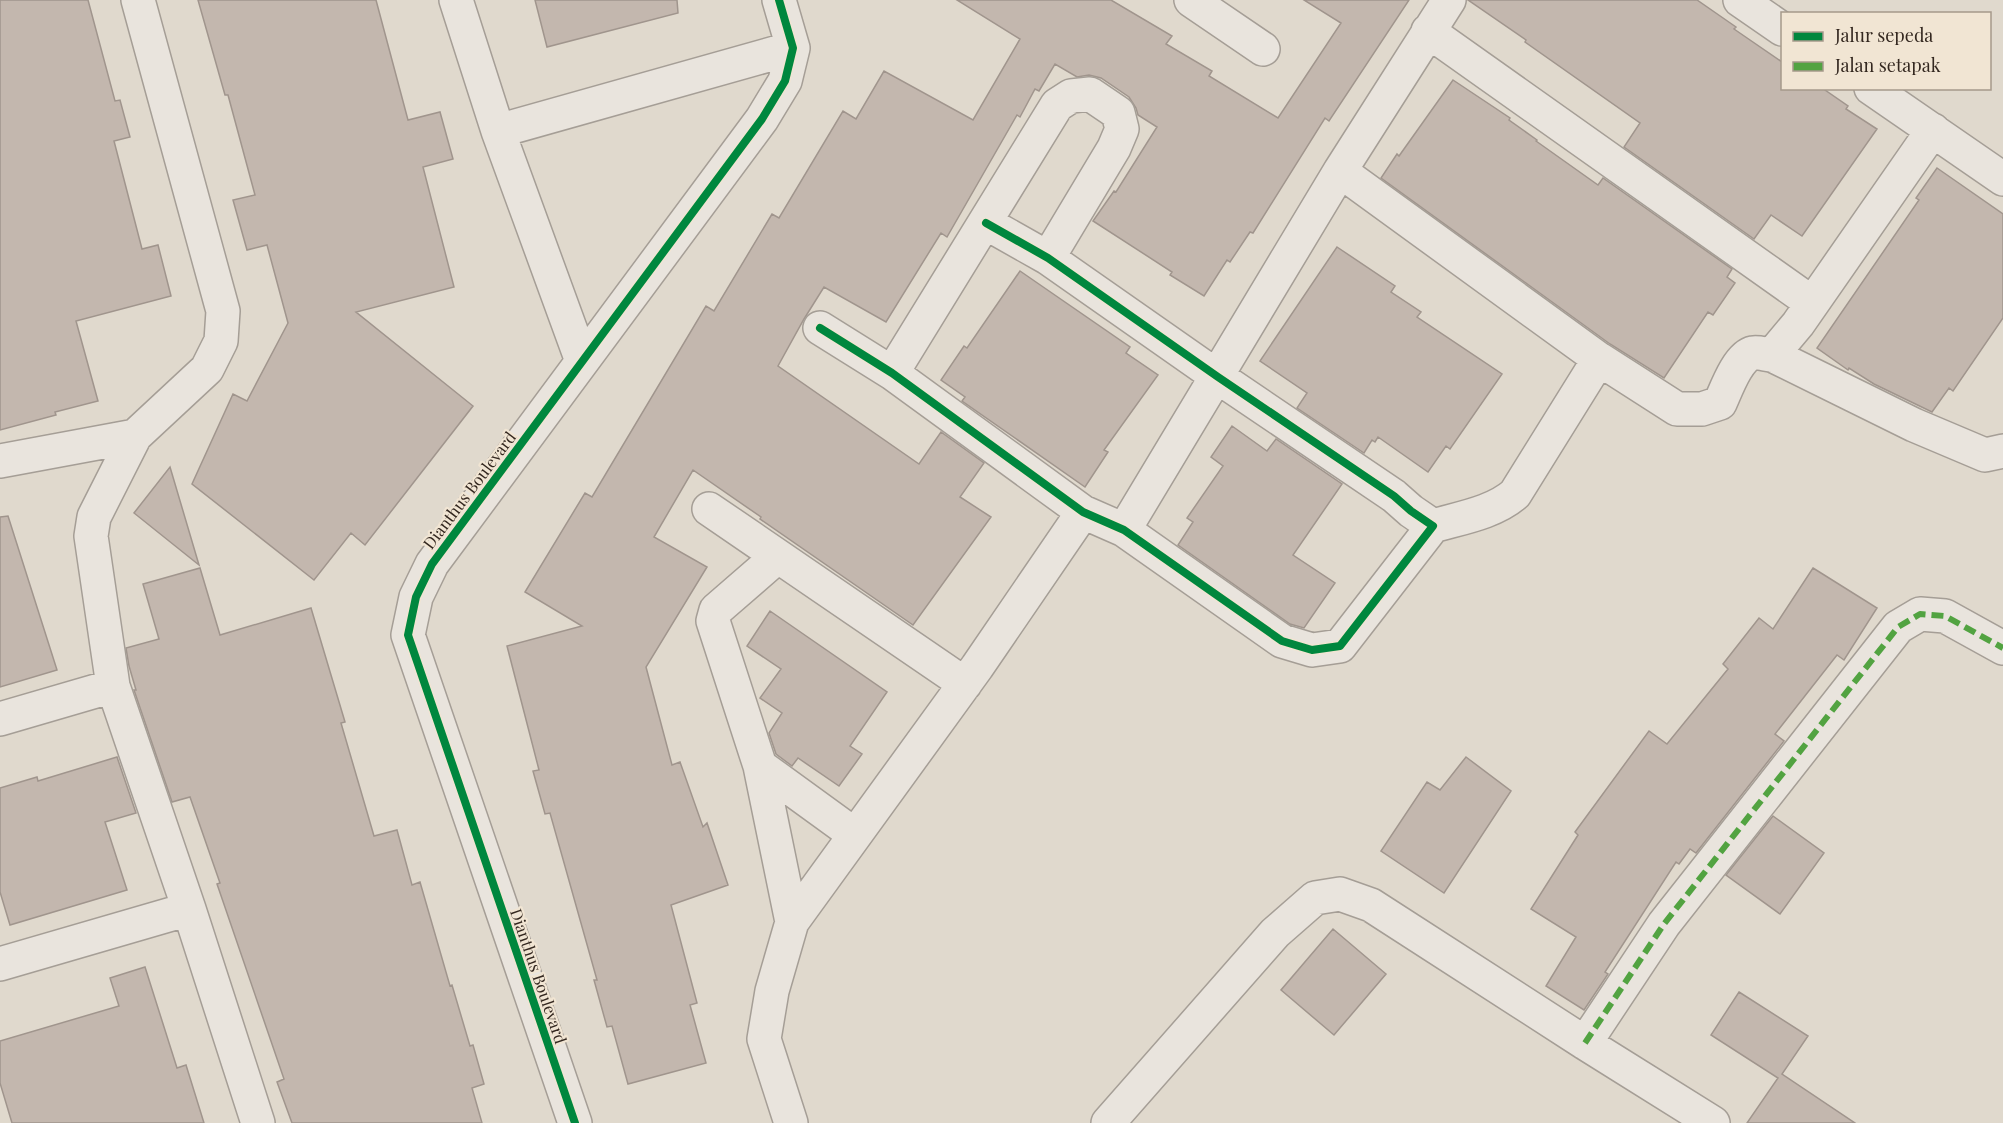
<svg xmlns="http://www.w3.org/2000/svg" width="2003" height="1123" viewBox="0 0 2003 1123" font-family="'Playfair Display',serif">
  <rect width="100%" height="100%" fill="#e0d9cd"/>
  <path fill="#c3b7ae" stroke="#a0958d" stroke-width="1.5" d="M0,0H88L115,101L120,100L130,137L114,141L142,249L158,245L171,296L76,321L98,401L55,412L56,415L0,430Z
    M198,0H376L408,120L440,112L453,159L423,167L454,287L356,312L473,406L365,545L351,533L314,580L192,484L233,394L247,401L288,323L267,245L247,250L233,200L255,195L228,95H225Z
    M535,0H677L678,13L547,47Z
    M957,0H1111L1172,36L1166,44L1212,71L1209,76L1278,118L1341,23L1304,0H1409L1329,121L1325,118L1253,233L1250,232L1230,262L1227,260L1204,296L1170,275L1172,272L1093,221L1114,191L1116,192L1157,127L1138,115L1136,108L1129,97L1101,78L1089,75L1077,77L1055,64L1039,91L1035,89L1020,117L1017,115L947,237L941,233L886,322L824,287L804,319L778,366L919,464L941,432L984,463L960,497L991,517L913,625L760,519L761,517L693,470L654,537L707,567L646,667L672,765L680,762L703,827L707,823L728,885L671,905L697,1003L690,1005L706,1063L628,1084L612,1026L607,1027L594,980H597L550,813L545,814L533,771L539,770L507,646L582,626L525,592L585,493L592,497L706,306L714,311L772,214L779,218L843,111L856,119L884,71L973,120L1020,39Z
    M1468,0H1697L1736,27L1734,29L1782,62V88H1822L1848,106L1846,109L1877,129L1802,236L1771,215L1754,239L1624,147L1640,123L1525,42L1526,40Z
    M1453,80L1510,118L1509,120L1537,140L1536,141L1598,185L1603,178L1732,269L1727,277L1735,283L1713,315L1708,312L1664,378L1610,344L1381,178L1397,154L1399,156Z
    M1937,168L2003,214V318L1953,391L1949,388L1932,412L1874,384L1849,368L1848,370L1817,348L1919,200L1916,198Z
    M1337,247L1395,286L1391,292L1421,312L1417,317L1502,374L1450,449L1446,446L1428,472L1378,437L1375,442L1372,440L1364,453L1297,408L1307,393L1260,361Z
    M1020,271L1130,347L1126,353L1158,375L1104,450L1108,452L1085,487L962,401L965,397L941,380L964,346L967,348Z
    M1232,426L1267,451L1276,439L1342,484L1293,555L1335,583L1304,628L1290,624L1178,545L1193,522L1187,518L1223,466L1211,457Z
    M170,467L199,565L134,513Z
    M8,516L57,670L0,687V517Z
    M200,568L220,635L311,608L345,722L341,723L374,836L397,830L412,885L420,882L450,986L452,985L470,1046L473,1045L484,1084L472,1088L482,1123H292L277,1082L284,1079L217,884L220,883L190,797L172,802L134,690H136L129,666L126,648L159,639L143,584Z
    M1813,568L1877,608L1844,660L1837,655L1775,734L1784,741L1696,853L1690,849L1679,864L1676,862L1605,972L1608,974L1584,1010L1546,986L1576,937L1531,909L1578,835L1575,832L1649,731L1667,744L1728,669L1723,664L1759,618L1773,629Z
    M770,611L887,692L850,746L862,754L839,786L798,758L792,766L776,754L769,733L782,713L760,698L781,669L747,646Z
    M117,757L136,813L105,822L127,890L10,925L0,892V788L37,777L38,781Z
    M1466,757L1511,791L1444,893L1381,851L1427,782L1440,790Z
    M1773,816L1824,853L1780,914L1726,875Z
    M1333,929L1386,974L1334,1035L1281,990Z
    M145,967L177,1068L186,1065L204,1123H12L0,1083V1041L119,1006L110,978Z
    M1739,992L1808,1036L1782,1074L1855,1123H1747L1778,1078L1711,1035Z"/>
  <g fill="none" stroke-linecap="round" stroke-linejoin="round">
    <defs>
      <path id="minor" d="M138,0L223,311L221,341L207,369L135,436L94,517L91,536L113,686L189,909L258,1123
        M456,0L498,131L582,361
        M1191,0L1263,49
        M1740,0L1782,29
        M1428,31L1812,303
        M1871,88L2003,179
        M498,131L793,48
        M1340,171L1599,359L1677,409H1702L1720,403C1726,390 1738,356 1753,353C1759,352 1767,355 1772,355L1914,425L1985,455L2003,451
        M820,328L892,373L1083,512L1124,530L1282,641L1312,650L1340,646L1433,526L1411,511L1394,496L1218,377L1048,258L986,223
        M1772,355L1798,324L1933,130
        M892,373L1057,105L1071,96L1090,94L1118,113L1122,129L1114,148L1048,258
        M0,461L135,436
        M709,509L965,684
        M1433,526C1460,518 1493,513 1515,494L1599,359
        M1124,530L1340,171L1449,0
        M777,557L716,610L713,621L760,766L792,922
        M0,719L113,686
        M760,766L855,835
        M0,964L189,909
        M1585,1043L1664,924L1898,627L1920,614L1945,616L2003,648
        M575,1123L408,635L416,597L432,564L762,119L785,81L793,48L779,0
        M791,1123L764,1039L772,991L792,922L977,667L1083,512
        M1108,1123L1275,933L1315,898L1340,894L1371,905L1585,1043L1713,1123"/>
    </defs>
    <use href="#minor" stroke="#a59e96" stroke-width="36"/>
    <use href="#minor" stroke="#e9e4dd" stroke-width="33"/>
    <path stroke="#52a341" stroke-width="6" stroke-dasharray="12 6" stroke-linecap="butt" d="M1585,1043L1664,924L1898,627L1920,614L1945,616L2003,648"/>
    <defs>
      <path id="cycleway" d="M820,328L892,373L1083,512L1124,530L1282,641L1312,650L1340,646L1433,526L1411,511L1394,496L1218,377L1048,258L986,223
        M575,1123L408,635L416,597L432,564L762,119L785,81L793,48L779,0"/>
    </defs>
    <use href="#cycleway" stroke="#f1e5d3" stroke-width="11"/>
    <use href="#cycleway" stroke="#00873e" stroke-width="8"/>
  </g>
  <g text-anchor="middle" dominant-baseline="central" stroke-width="4.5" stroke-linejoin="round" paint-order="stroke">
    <g font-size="16" fill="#33271f" stroke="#f1e5d3">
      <text transform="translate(469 490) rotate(-53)">Dianthus Boulevard</text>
      <text transform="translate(539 976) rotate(71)">Dianthus Boulevard</text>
    </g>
  </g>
  <rect x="1781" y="12" width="210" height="78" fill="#f1e5d3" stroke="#a5998b" stroke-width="1.5"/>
  <rect x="1793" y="32" width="30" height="9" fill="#00873e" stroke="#a5998b" stroke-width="1.5"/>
  <text x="1835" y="42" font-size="18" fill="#33271f">Jalur sepeda</text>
  <rect x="1793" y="62" width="30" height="9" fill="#52a341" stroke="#a5998b" stroke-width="1.5"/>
  <text x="1835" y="72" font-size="18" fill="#33271f">Jalan setapak</text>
</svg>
